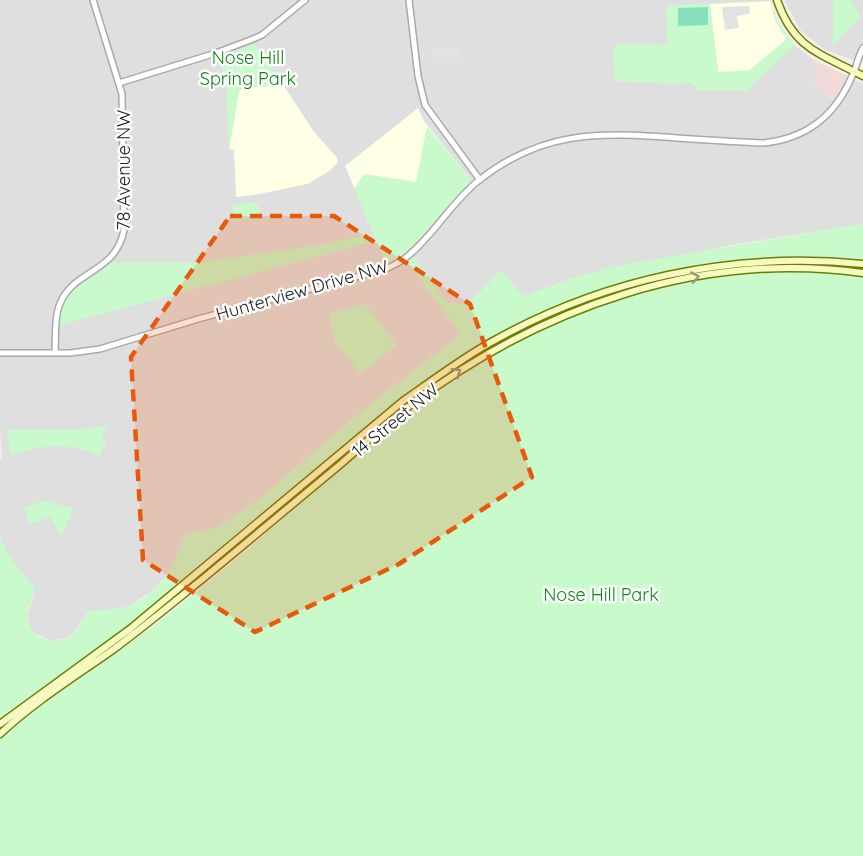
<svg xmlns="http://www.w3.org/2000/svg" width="863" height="856" viewBox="0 0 863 856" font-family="Quicksand,sans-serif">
  <rect width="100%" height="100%" fill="#f2efe9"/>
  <path fill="#e0dfdf" d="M0,0H769L778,22L784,32L794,45L810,57L818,71L812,82L834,101L845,75L863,84V224L737,244L570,279L526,296L475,299L467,305L447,303L413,257L407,261L461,334L362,411L252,505L216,528L186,534L171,570L152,591L128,606L118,609L89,611L75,631L68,638L51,641L35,633L30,627L27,616L35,592L9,557L0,536V459H2L0,430Z
    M784,0H863V44L853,60L825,50L801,31Z"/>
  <path fill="#f2dad9" d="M810,58L845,75L834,101L812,82L818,71Z"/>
  <path fill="#ffffe5" d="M770,1L776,22L787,39L749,71L718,72L710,4Z
    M280,80L314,132L337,158L338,162L328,172L307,184L259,194L236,197L234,150L229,149L239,91L245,87H265Z
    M418,108L424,121L472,181L445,208L411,249L387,265L345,166Z"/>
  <path fill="#c8facc" d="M833,0H851L861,17L833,45Z
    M710,4L718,72L749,71L787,39L776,22L772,9L778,22L794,45L747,90H696L695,86L688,82L680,84L615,81L613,49H615V44L667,45L666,8L669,5Z
    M255,44L280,80L265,87H245L239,91L229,149L226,86L220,58L223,55Z
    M427,126L472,181L445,208L411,249L387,265L354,189L364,174L416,182Z
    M254,202C259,204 261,212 257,216L237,220L233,217V205Z
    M863,224V262C731,247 600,277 485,342C456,359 429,379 402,398L128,628L21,703L0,721V536L9,557L35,588C34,597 28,606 27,615C27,636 52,647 69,637C78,631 83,619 89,611C98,609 108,611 117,609C155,602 174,567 186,534L216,528L252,505L362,411L461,334L407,261L413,256L447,303L467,305L501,270L522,295L526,296L570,279L615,266Z
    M370,234L373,242L60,325C59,283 88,286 111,263H196L327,244Z
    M784,270L863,276V856H0V739C24,715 54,697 82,677C122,650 161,621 199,590C253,546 305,498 359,453C379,436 398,417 420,402C531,320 646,278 784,270Z
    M365,304L397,345L361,374L335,343L329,316L331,313Z
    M108,425L102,434L106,443L99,457C70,441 40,445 10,456L8,430L84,429Z
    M44,501L73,508L64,532L60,534L50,517L29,524L24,507Z"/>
  <path fill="#88e0be" d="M708,7V25L678,26V8Z"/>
  <path fill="#e2e2e2" d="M749,6L750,14L737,16L739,28L725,30L722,7Z
    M431,48H462V62L431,63Z"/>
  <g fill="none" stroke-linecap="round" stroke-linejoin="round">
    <defs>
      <path id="tertiary" d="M409,0L418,76L425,105L480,180
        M119,83L216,53L253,39L262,35L305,0
        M55,352C56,337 54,320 59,306C73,268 115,275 124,230L122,94L93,0
        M0,353H70L100,349L198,319L386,269C394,265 403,261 409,255C435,233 452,202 478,181C542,130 600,132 677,138C706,140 735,142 764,143C808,138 836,115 853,74C857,66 858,56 863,48"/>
      <path id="secondary" d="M777,0C794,50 822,54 863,76
        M0,724L130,629L403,401C430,382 457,362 486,345C600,279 732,251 863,264
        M0,734C34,702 76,676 114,649C145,626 175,601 205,577C251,539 297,501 342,463C365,443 388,422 412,404C540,308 701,250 863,273"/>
    </defs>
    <use href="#tertiary" stroke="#a9a9a9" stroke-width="8"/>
    <use href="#secondary" stroke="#707d05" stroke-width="9"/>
    <use href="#tertiary" stroke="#fff" stroke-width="5"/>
    <use href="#secondary" stroke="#f7fabf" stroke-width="6"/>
  </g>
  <defs><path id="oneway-chevron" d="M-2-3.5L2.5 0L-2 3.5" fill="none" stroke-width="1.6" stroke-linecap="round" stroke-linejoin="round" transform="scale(1.5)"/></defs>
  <g stroke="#979978">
    <use href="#oneway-chevron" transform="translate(695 277) rotate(-11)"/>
    <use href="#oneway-chevron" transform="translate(457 372) rotate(-33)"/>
  </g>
  <path fill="#e8590c" fill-opacity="0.2" stroke="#e8590c" stroke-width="4.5" stroke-dasharray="12 8" stroke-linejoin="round" d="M230,216H334L470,304L532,477L399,564L255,632L143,560L131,357Z"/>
  <g text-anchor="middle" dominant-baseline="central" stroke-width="5" stroke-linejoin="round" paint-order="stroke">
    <g font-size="18" fill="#0c8416" stroke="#fff">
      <text x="248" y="57">Nose Hill<tspan x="248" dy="21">Spring Park</tspan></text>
      <text x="601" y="594">Nose Hill Park</text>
    </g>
    <g font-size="18" fill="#222" stroke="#fff">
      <text transform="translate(123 170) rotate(-90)">78 Avenue NW</text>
      <text transform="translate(302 290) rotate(-16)">Hunterview Drive NW</text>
      <text transform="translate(395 420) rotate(-39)">14 Street NW</text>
    </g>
  </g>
</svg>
